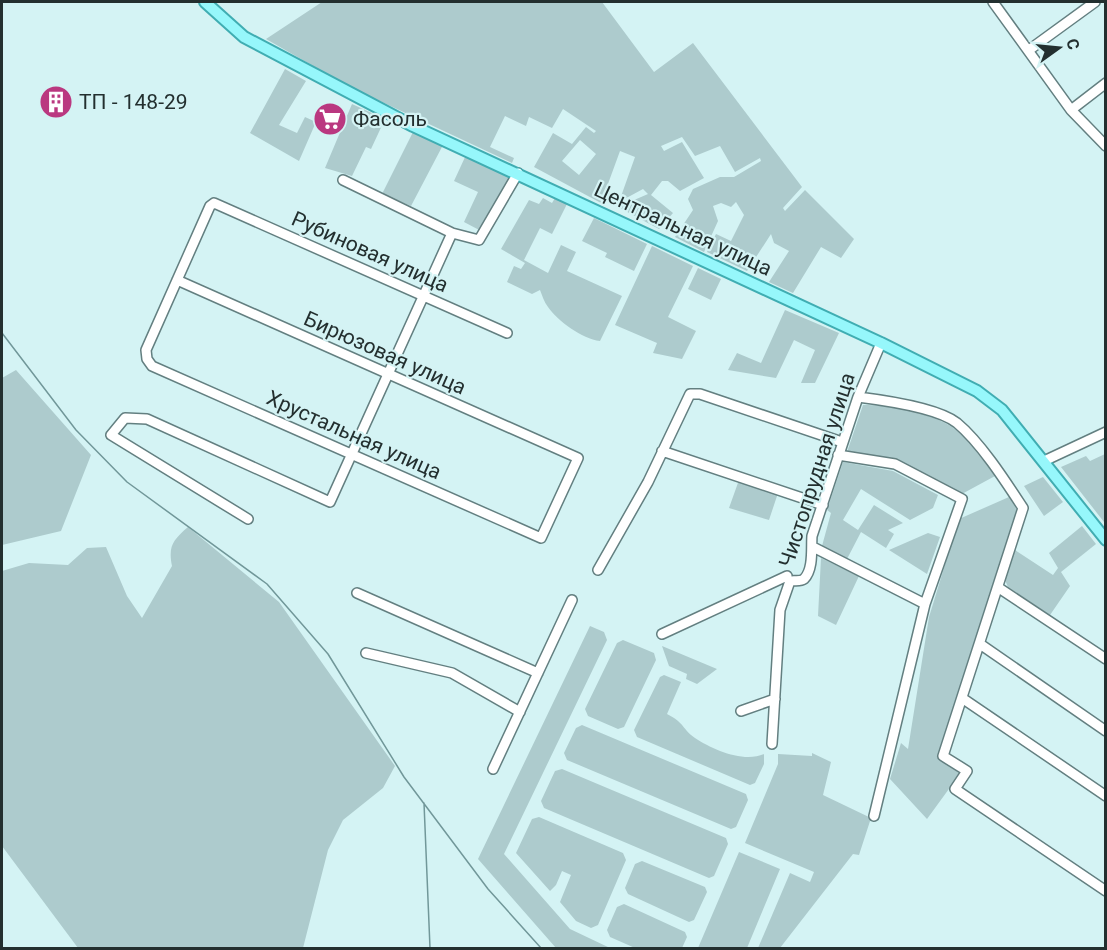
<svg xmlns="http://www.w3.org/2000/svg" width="1107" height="950" viewBox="0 0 1107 950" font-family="Roboto,sans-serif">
  <rect width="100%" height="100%" fill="#d4f3f4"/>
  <path fill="#adcbcd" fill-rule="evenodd" d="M322,2H602L654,72L693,43L802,187L783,208L785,211L805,190L854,239L841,258L821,247L793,293L769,282L789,251L774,243L771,234L747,271L707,252L716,234L731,241L744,215L736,202L731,207L721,203L713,206L718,221L704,252L675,237L693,210L688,199L693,189L720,177H734L761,161L760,158L735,172L720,146L695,156L682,137L661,146L664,151L682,142L704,178L680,191L668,181H662L651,195L673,213L659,229L618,207L648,194L643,189L619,202L635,157L620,151L601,203L534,167L553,133L572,144L586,127L594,133L596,131L563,109L552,128L529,117L526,126L505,116L490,147L514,158L512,163L350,87L266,39ZM580,140L596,154L579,175L562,161Z
    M285,69L306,81L279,125L297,133L305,117L316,122L299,161L250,133Z
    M352,104L385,119L371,149L366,147L352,176L325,168Z
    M413,132L443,145L411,206L382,194Z
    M466,155L511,177L483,232L464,222L478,192L454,181Z
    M543,198L552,203L555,198L567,204L552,234L540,228L524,260L548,273L561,245L576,252L567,271L622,296L600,341C582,339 558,321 548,307C544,302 542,295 540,290L532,294L507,282L514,266L521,269L525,263L501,249L529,200L539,204Z
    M594,218L647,244L634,271L605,257L607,253L582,241Z
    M652,246L693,266L668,317L696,331L682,359L653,353L657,343L615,325Z
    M698,268L721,279L711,300L688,289Z
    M785,310L839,333L815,383H801L815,350L794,340L776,378L728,370L737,353L761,363Z
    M16,370L91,455L61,531L2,545V378Z
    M863,405C889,405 931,413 952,427C970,439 982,460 995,476L960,495L896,462L847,452Z
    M1105,454L1106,521L1104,522L1061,467L1086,456L1090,461Z
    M843,462L893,471L938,495L933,508L910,520L861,489L843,520L858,530L874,505L903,523L888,530L894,534L886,548L861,532L847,559L822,546L831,513L827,510Z
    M1043,477L1063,502L1044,516L1024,486Z
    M739,480L778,493L769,520L729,508Z
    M1009,497L1017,510L938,756L962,771L927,819L890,779L901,743L908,749L929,617L959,519Z
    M1082,526L1096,544L1061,572L1070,586L1050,615L1008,587L1005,580L1015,550L1053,575L1058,568L1049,553Z
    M188,527L279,602L395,766L383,788L343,820L328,850L303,948H78L2,846V571L29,563L68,565L87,548L106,547L127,596L142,618L172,566C168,546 173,540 188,527Z
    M928,533L940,537L927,574L889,550Z
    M821,558L859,576L836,625L818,616Z
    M590,626L604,632L607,640L504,854L570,929L610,948H556L478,859Z
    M623,640L654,653L656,660L624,727L618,729L588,716L585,709L617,643Z
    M662,646L717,669L697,684L686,679L687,674L669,666Z
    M664,675L681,682L667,714C685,723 682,729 695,738C713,750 744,763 764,754V764L755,783L750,785L637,737L634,730L660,677Z
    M582,725L746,794L748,800L736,827L731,829L567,760L564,753L576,728Z
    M812,753L831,762L823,795L871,818L859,855L853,854L780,948H758L790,873L810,882L814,872L745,843L778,764V754L812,756Z
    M562,769L726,838L728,844L714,876L709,878L544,808L541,801L555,771Z
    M539,817L623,853L626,860L598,925L591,928L576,921L560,902L571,875L562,871L556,885L550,891L516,853L532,819Z
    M739,852L780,869L747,948H698Z
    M642,861L705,887L707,892L694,920L689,922L628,894L625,888L635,864Z
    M624,904L685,932L687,937L682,948H635L610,937L607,930L617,907Z"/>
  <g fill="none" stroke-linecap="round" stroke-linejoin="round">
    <path stroke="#719799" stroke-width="1.5" d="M2,333L76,430L127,482L267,584L328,654L404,777L488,889L541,948
      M424,803L430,948"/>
    <defs>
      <path id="minor" d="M993,2L1071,110L1106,146
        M1029,50L1095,2
        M1071,110L1106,83
        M343,180L452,233L479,240L518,173
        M177,280L578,458L541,538L152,366L147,359L146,350L210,206L214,203L507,333
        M858,397C882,400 938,408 957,423C981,443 1006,482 1023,508L943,756L967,771L955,789L1106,891
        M662,451L823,505
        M838,455L895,464L962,499L925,604L874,816
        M1044,461L1106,432
        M248,519L111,435L125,418L147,419L330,502L452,233
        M813,547L925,604
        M598,570L648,482L690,394H700L842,442
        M999,588L1106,659
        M357,593L538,673
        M662,634L787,576
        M980,644L1106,731
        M366,653L452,673L520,712
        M962,698L1106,796
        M741,711L775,699
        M772,744L780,610L790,581C794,580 800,582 804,579C814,569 811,547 812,536L858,397L881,343
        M493,769L572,600"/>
      <path id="major" d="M205,2L244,37L413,126L881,343L977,391L1002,410L1106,540"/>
    </defs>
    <use href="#minor" stroke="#637f80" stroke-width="12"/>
    <use href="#major" stroke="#40adb2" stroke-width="14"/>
    <use href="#minor" stroke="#fff" stroke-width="9"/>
    <use href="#major" stroke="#96f7fb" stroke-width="10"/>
  </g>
  <defs>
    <symbol id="building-disc" viewBox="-11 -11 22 22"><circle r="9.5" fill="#ba3880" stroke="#d4f3f4"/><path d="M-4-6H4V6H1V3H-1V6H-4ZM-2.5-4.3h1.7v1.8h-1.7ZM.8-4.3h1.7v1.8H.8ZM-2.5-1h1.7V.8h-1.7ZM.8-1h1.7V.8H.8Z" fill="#fff"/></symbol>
    <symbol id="supermarket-disc" viewBox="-11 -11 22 22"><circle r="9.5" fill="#ba3880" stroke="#d4f3f4"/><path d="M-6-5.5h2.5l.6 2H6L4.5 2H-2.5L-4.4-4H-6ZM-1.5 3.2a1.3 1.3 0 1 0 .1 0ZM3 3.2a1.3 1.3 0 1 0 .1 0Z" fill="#fff"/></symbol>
  </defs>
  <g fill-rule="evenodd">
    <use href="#building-disc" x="37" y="83" width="38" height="38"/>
    <use href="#supermarket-disc" x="311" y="100" width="38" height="38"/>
  </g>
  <g text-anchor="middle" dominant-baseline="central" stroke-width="4.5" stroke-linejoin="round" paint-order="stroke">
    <g font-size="21" fill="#232f2f" stroke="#d4f3f4" text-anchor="start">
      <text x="79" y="102">ТП - 148-29</text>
      <text x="353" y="119">Фасоль</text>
    </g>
    <g font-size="21" fill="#232f2f" stroke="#d4f3f4">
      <text transform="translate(683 229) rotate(25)">Центральная улица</text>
      <text transform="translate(370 252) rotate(24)">Рубиновая улица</text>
      <text transform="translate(385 353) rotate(24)">Бирюзовая улица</text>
      <text transform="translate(354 435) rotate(24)">Хрустальная улица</text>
      <text transform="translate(817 470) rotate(-72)">Чистопрудная улица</text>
    </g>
  </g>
  <rect width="1107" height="950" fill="none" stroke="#232f2f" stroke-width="6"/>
  <g transform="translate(1059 48) rotate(75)" stroke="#d4f3f4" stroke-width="4.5" paint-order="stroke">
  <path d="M0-4.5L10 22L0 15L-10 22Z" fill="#232f2f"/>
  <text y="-9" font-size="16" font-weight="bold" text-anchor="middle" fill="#232f2f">С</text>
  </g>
</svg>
